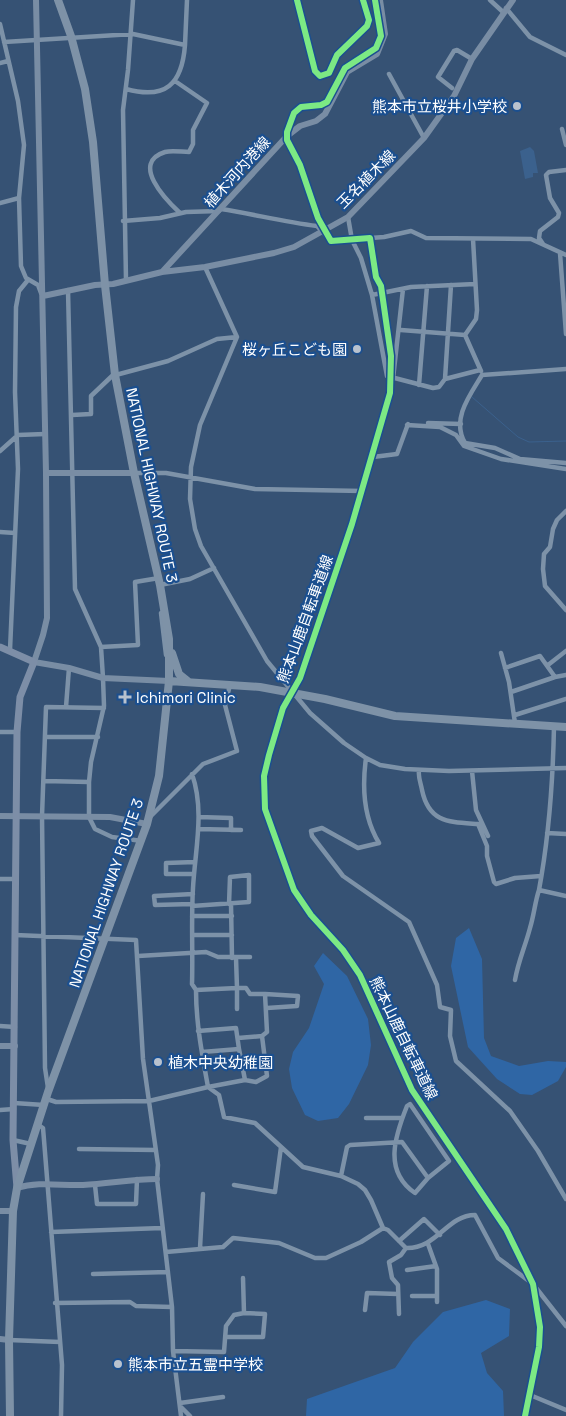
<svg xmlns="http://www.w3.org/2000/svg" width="566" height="1416" viewBox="0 0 566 1416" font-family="'Space Grotesk','Noto Sans JP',sans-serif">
  <rect width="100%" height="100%" fill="#365274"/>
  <path fill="#2f66a5" d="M469,928L482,959L484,1038L491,1056L519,1066L548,1061L566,1062V1067L558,1081L532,1095L520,1094L497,1079L468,1047L451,966L456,938Z
    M323,953L347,976L368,1019L371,1045L368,1065L349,1104L338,1118L318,1121L305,1115L292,1088L289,1069L293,1052L309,1028L324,984L314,966Z
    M486,1300L510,1309L509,1336L481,1353L487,1373L503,1391L504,1416H306L307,1399L395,1368L413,1342L443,1312Z"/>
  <path fill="#3b618d" d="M530,147L534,151L538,173H533V177L525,179L520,151Z"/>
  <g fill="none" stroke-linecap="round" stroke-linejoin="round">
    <path stroke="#3b618d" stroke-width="1" d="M472,397L518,437L529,442L566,441"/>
    <path stroke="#7d92a8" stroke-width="4.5" d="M490,0L503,12
      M506,8L530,37L566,55
      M0,24L18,101L24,145L19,198L21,266L26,278L38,285L41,293
      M4,42L133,34L185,45C182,84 166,100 126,89
      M185,45L187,0
      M0,63L8,61
      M389,74L424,138
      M175,81L207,103L193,130V144L189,152C182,152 172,150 165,152C130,163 166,200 180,213
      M452,88L438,77L454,51L457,50L472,59
      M562,129L566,145
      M0,203L19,198
      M221,209C253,214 284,222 317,226L331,241L384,237L411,231L426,238L531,239L566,255
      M348,217L352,240L361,258L372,295L387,376L433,388L439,387L445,379L480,370
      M123,221L160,218L186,212L219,211
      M473,239L477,310L476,319L465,335L481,371
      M543,244L539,238L540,231L558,217L559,213L550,198L546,175L549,172L566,170
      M560,253L566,334
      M205,267L237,337L200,425L191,467L190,499L195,529L201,546L267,661L310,713L344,743L366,758L380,765L405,769L449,771L566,768
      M126,280L123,110L128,70L133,0
      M68,290L75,589L101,647L103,678L104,706L91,762L89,782V817L95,829L112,837L142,841
      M372,295L411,287L475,284
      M401,330L465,335
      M482,375C470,395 451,419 465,443L495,448L520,459L566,463
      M482,375L566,369
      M393,379L403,289
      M445,379L451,285
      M419,385L427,286
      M72,415L91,414V396L112,376L168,361L217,339L237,337
      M428,423L461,424
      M407,425L440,427L456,435L464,446L501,459L566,469
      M0,451L18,435L45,434
      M373,457L397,454L408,424
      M134,473H166L255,489L363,491
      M566,511L557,520L553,529L550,547L544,554L543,569L545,586L566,610
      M0,532L15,533
      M160,585L190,579L214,568
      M161,613L166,655
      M101,647L138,645L135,582L159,578
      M10,650L18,469L15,392L16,307L19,291L28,280
      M501,653L509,682L515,723
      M548,665L566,651
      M505,668L540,656L555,677L511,692
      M555,677L566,675
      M66,707L69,668
      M515,715L566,699
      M554,726C553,780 549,836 539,890L566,896
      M0,732H17
      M45,737H98
      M366,758C362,787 363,817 379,843L358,848L322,828L311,831L312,836L343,876L409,922L437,985L440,1007L451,1010L450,1036L456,1061L510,1111L538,1151L566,1199
      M419,771C418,777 421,784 422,790C429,823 449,822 478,824L487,846V856L494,882L496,884L515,878L541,876
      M472,771L476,810L488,836
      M192,774C205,811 195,850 193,888C191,920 193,952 192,984L196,990
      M44,781L89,782
      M199,817L231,818V830
      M149,818L203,764L237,751L225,705L230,685
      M199,829L241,830
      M547,833L566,834
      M194,874H166V863L195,862
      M0,879H16
      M192,904L155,905L154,896L193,894
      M231,904L232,958
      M192,906L249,902V875L230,877L229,904
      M192,916H232
      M15,935L136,940L143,1059L158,1165L157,1179L172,1307L173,1351L181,1416
      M193,935H232
      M138,956L206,952L218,957H250
      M515,980C518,962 525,947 530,928C534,915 535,902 539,890
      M265,994L298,996L297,1006L267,1008
      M237,1009V988H246L250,994H265L267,1032L262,1036
      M0,1026L15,1027
      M198,1031L236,1028L239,1049
      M238,1038L262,1036L267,1076L256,1082L245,1080
      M202,1052L239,1049L245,1080L208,1087C202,1054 196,1023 196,990L237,988L236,958
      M48,1088L45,1068L42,816L46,707L104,708
      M47,1099L56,1102L149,1101L208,1087L219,1095L224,1117L255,1123L303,1167L341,1176L358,1184L365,1190L371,1200L383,1228L388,1230L406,1248C437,1249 447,1215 475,1215L498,1258L533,1284L566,1326
      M14,1103L44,1105
      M410,1104L449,1161L428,1178L415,1193C383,1171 395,1136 407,1106Z
      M0,1110L14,1109
      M366,1118H402
      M37,1124L43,1128L44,1140L62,1365L61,1416
      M13,1140L31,1144
      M79,1149L156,1150
      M341,1176L347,1147L350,1145L402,1142L428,1178
      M95,1185L97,1204H136L137,1179
      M234,1185L275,1192L281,1147
      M51,1232L162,1228
      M399,1241L424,1219L440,1235
      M428,1244L437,1269V1302
      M200,1248L203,1194
      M166,1252L223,1247L233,1238L279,1243L315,1258H326L361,1242L383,1228
      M407,1270L436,1266
      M93,1274L168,1272
      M243,1278L244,1313
      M412,1296H437
      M55,1303L130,1302L136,1306L172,1307
      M365,1310L367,1293L398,1294
      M399,1314L398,1285L392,1278L389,1262L401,1255L406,1248
      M9,1340L60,1342
      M173,1351L224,1352L226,1326L234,1315L244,1313L265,1314L263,1337H226
      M530,1395L566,1410
      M180,1403L223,1397
      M181,1407L190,1416"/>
    <path stroke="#798da4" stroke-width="6" d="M36,0L46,473L47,618L43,635L34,662L69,668L103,678L169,681
      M162,272L287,136L300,126L316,121L325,114L347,72L377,54L385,34L380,0
      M43,296L95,285L113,284L162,272L205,267L274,253L294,247L348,217L424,138L454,96L472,59L513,0
      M46,473H134
      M0,816L110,817L147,824
      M0,1046H15
      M17,1188C39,1181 61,1186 83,1185C108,1184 132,1179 157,1179
      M0,1211H13
      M0,1339L9,1340"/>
    <path stroke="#7d8ea7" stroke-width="7" d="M0,647L34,662L20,697L17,732L13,1140L17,1188"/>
    <path stroke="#7e92a7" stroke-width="8" d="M172,653L179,674L189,682
      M169,681L260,687L325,699L395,716L566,727
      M10,1416L9,1340L13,1211L17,1188L48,1092L147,824L159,776L169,681V639L160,585L134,473L115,375L105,285L93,142L85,89L71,36L58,0"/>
    <defs>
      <path id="cycleway" d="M297,0L315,71L320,76L329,73L337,55L367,26L369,20L363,0
        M375,0L381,36L376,48L345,68L327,102L321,105L301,107L294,113L287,132V140L300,165L318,218L331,241L370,238L376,277L381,286L391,356L390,393L352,524L300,678L283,708L269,755L264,776L265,809L294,890L311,915L343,950L360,975L412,1090L506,1229L533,1284L540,1327L539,1347L525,1416"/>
    </defs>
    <use href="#cycleway" stroke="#1b4f8f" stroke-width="9"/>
    <use href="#cycleway" stroke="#7ce984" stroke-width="6"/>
  </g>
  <g fill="#b9c2ce" stroke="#1b4f8f" stroke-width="2">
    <circle cx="517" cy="106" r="5"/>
    <circle cx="357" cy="349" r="5"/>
    <path d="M122.5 689.5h5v5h5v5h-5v5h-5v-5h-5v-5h5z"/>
    <circle cx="158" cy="1062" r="5"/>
    <circle cx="118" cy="1364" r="5"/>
  </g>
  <g text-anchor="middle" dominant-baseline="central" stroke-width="4.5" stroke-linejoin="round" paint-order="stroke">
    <g font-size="15" fill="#fff" stroke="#1b4f8f" text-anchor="start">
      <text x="507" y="106" text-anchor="end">熊本市立桜井小学校</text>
      <text x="347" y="349" text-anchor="end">桜ヶ丘こども園</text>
      <text x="136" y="697">Ichimori Clinic</text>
      <text x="168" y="1062">植木中央幼稚園</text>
      <text x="128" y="1364">熊本市立五霊中学校</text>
    </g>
    <g font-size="15" fill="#fff" stroke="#1b4f8f">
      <text transform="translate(237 172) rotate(-48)">植木河内港線</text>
      <text transform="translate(366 179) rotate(-45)">玉名植木線</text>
      <text transform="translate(152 485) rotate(78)">NATIONAL HIGHWAY ROUTE 3</text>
      <text transform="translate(305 619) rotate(-70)">熊本山鹿自転車道線</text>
      <text transform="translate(106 893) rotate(-71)">NATIONAL HIGHWAY ROUTE 3</text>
      <text transform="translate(404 1038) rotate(64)">熊本山鹿自転車道線</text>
    </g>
  </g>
</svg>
